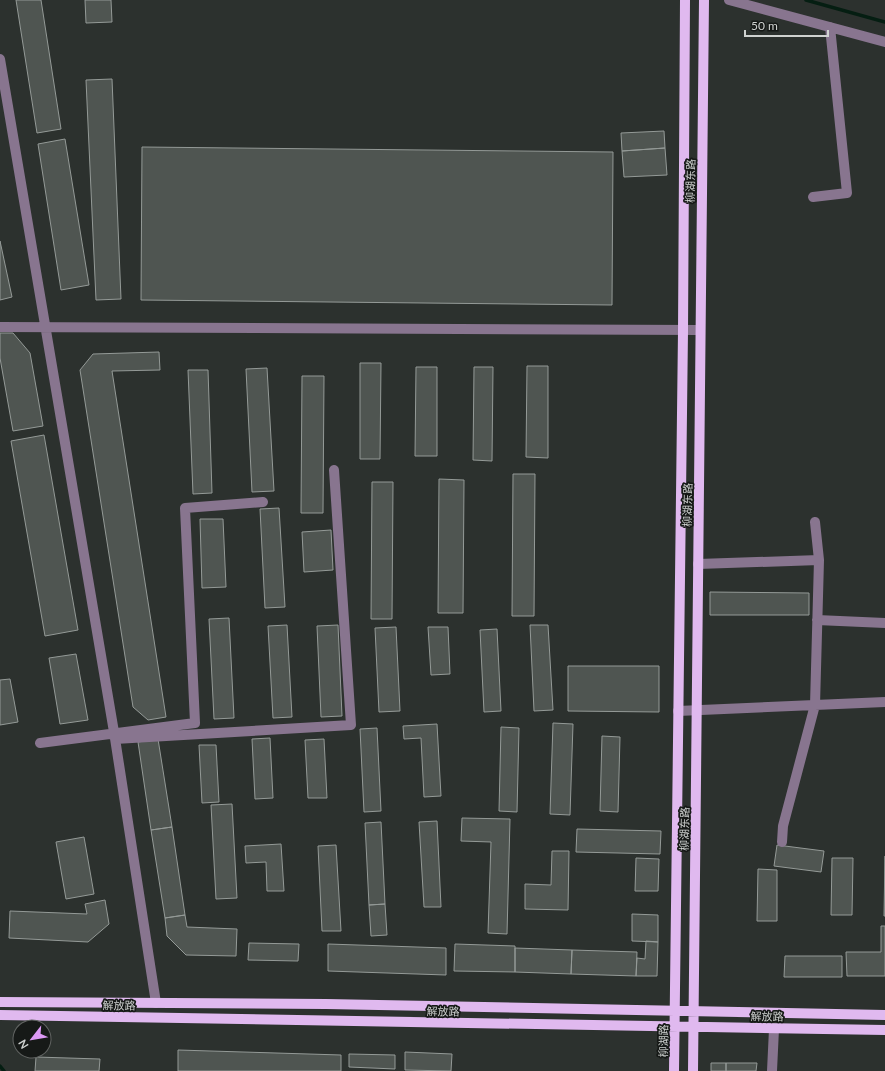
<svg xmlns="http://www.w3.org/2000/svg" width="885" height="1071" viewBox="0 0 885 1071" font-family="Lato,'Noto Sans SC',sans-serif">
  <rect width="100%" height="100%" fill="#2c312e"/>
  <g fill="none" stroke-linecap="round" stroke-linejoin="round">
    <path stroke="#051e12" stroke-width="3.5" d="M806,0L885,22
      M0,1066L4,1071"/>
  </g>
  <path fill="#4f5551" stroke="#949a97" d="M16,0H41L61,129L37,133Z
    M85,0H111L112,22L86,23Z
    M112,79L121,299L96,300L86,80Z
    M664,131L665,148L622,151L621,133Z
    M65,139L89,285L61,290L38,144Z
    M142,147L613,152L612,305L141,300Z
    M665,148L667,175L624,177L622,151Z
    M0,241L12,297L0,300Z
    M0,333H13L30,353L43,426L13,431L0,358Z
    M159,352L160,370L112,371L166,717L148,720L133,707L80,370L93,354Z
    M360,363H381L380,459H360Z
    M527,366H548V458L526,457Z
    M416,367H437V456H415Z
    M474,367H493L492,461L473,460Z
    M267,368L274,491L252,492L246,369Z
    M188,370H208L212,493L193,494Z
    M302,376H324L323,513H301Z
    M44,435L78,630L45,636L11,441Z
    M513,474H535L534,616H512Z
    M439,479L464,480L463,613H438Z
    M372,482H393L392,619H371Z
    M279,508L285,607L265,608L260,509Z
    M200,519H223L226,587L202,588Z
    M331,530L333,570L304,572L302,532Z
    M710,592L809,593V615H710Z
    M229,618L234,718L214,719L209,619Z
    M287,625L292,717L273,718L268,626Z
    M338,625L342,716L321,717L317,626Z
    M530,625H548L553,710L534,711Z
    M396,627L400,711L379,712L375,628Z
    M428,627H448L450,674L431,675Z
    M497,629L501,711L484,712L480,630Z
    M76,654L88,720L60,724L49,658Z
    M568,666H659V712L568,711Z
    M10,679L18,722L0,725V680Z
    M553,723L573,724L570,815L550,814Z
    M437,724L441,796L424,797L421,738L404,739L403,726Z
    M501,727L519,728L517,812L499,811Z
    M377,728L381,811L364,812L360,729Z
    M602,736L620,737L618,812L600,811Z
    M270,738L273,798L255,799L252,739Z
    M158,739L172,827L151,830L138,742Z
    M324,739L327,798H308L305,740Z
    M199,745H216L219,802L202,803Z
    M232,804L237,898L216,899L211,805Z
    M462,818L510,819L507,934L488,933L491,842L461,841Z
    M437,821L441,907H424L419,822Z
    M381,822L385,904L369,905L365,823Z
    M172,827L185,915L165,918L151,830Z
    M577,829L661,831L660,854L576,852Z
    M84,837L94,894L66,899L56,842Z
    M281,844L284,891H267L266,862L246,863L245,846Z
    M336,845L341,931H322L318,846Z
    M777,845L824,851L821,872L774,866Z
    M552,851H569L568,910L525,909V884L551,885Z
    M885,856V916H884Z
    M636,858L659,859L658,891H635Z
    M832,858H853L852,915H831Z
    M758,869L777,870V921H757Z
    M105,900L109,924L88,942L9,938L10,911L87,914L85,904Z
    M385,904L387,935L371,936L369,905Z
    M632,914L658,915V942L632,941Z
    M185,915L187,927L237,929L236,956L186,955L167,936L165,918Z
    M881,926H885V976H847L846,952H881Z
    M646,941L658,942L657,976H636L637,958L645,959Z
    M249,943L299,944L298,961L248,960Z
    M328,944L446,948V975L328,971Z
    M455,944L515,946V972L454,971Z
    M515,948L572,950L571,974L515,972Z
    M572,950L637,952L636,976L571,974Z
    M785,956H842V977H784Z
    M178,1050L341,1055V1071H178Z
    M405,1052L452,1054L451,1071L405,1070Z
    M349,1054L395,1055V1069L349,1067Z
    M36,1057L100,1059L99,1071H35Z
    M711,1063H726V1071H711Z
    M726,1063H757L756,1071H726Z"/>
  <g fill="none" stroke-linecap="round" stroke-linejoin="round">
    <path stroke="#88758f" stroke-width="10" d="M729,0L885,42
      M0,59L114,732L156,1003
      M813,197L847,193L830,27
      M0,327L700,330
      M698,564L819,560
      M817,620L885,623
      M678,711L885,702
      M115,739L351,725L334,470
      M40,743L195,723L185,508L263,502
      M782,842L783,826L815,705L819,560L815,522
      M772,1071L774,1029"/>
    <path stroke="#e0b9ef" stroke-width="10" d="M0,1002L326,1004L885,1015
      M0,1015L885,1030
      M674,1071L683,331L685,0
      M693,1071L704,0"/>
  </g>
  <g text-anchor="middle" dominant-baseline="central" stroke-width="3.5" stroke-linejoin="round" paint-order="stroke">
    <g font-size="11" fill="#cfd2d0" stroke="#161917">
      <text transform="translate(690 181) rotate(-89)">柳湖东路</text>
      <text transform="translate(687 505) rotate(-89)">柳湖东路</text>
      <text transform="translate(684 829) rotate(-89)">柳湖东路</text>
      <text transform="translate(119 1005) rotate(1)">解放路</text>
      <text transform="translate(443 1011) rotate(1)">解放路</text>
      <text transform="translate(767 1016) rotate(1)">解放路</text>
      <text transform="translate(663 1041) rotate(-89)">柳湖路</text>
    </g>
  </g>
  <g transform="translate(32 1039) rotate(239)"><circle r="19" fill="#161917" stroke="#606361"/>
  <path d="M0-3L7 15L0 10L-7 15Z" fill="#dc99f4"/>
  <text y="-6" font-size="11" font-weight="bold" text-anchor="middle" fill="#cfd2d0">N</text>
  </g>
  <path d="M745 30v6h83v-6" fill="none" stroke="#cfd2d0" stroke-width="2"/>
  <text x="751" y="30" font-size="12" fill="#cfd2d0" stroke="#161917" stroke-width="3" paint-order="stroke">50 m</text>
</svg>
